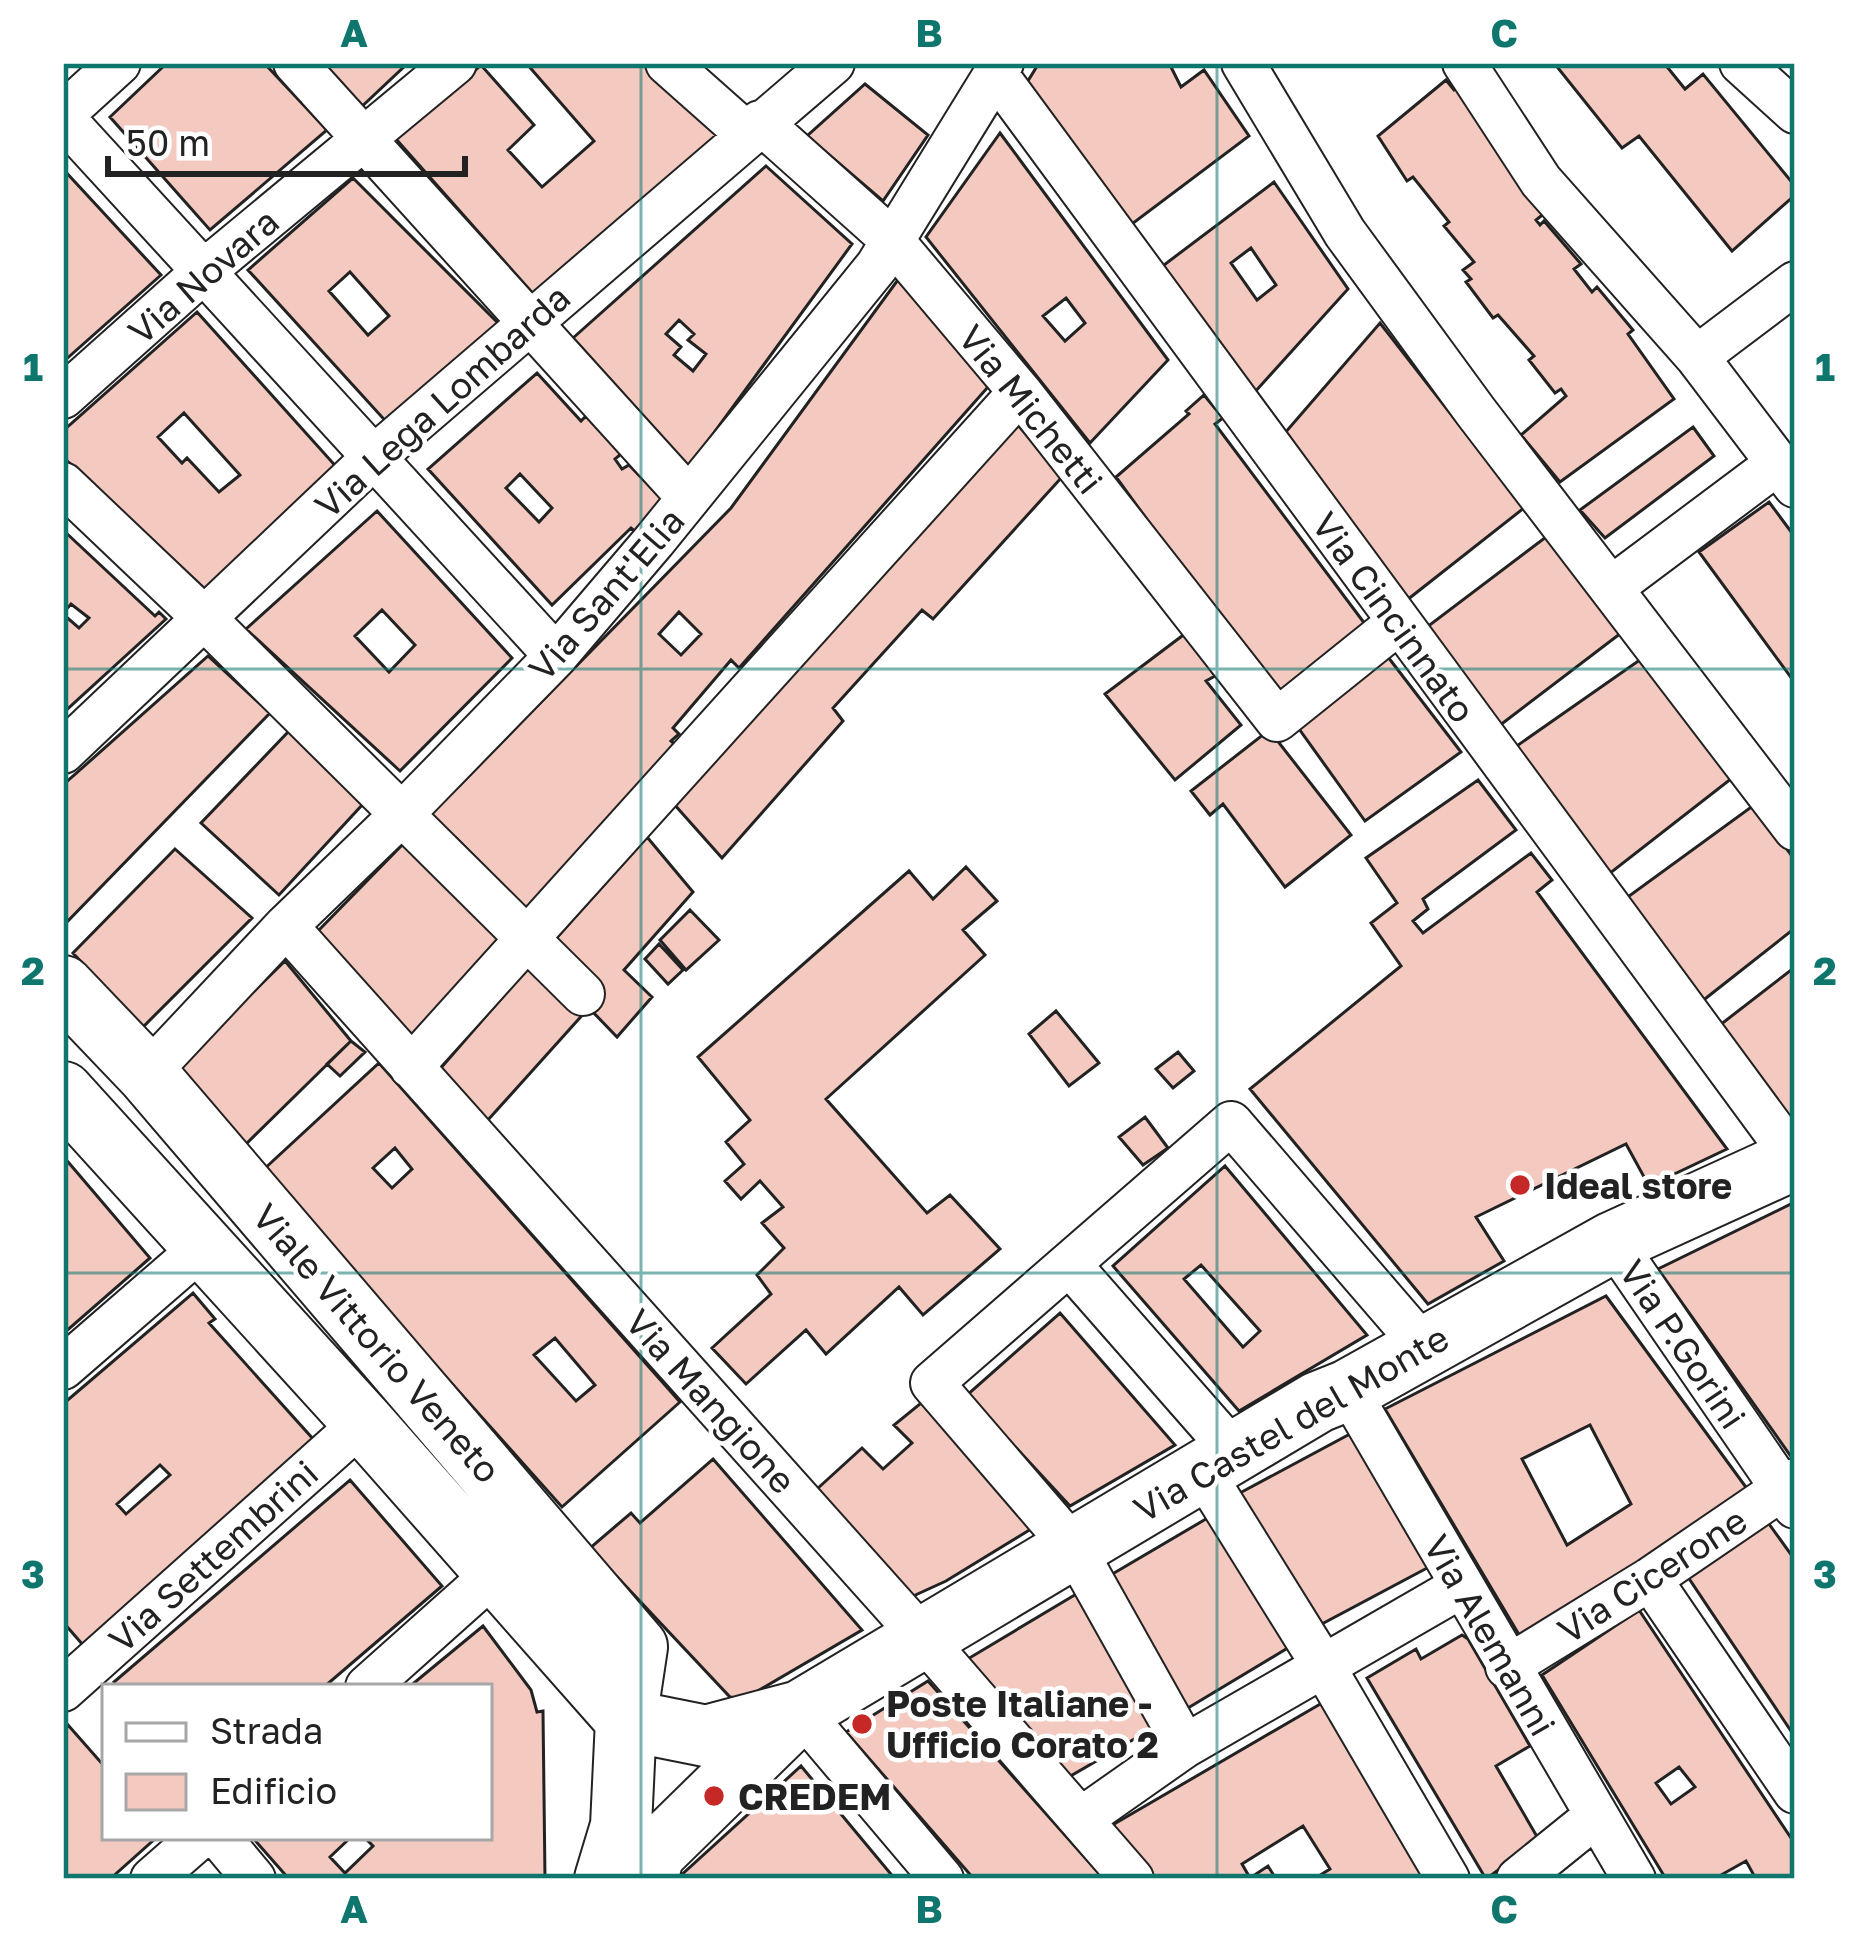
<svg xmlns="http://www.w3.org/2000/svg" width="1858" height="1942" viewBox="0 0 1858 1942" font-family="'Golos Text',sans-serif">
  <rect width="100%" height="100%" fill="#fff"/>
  <path fill="#f3c9c0" stroke="#222" stroke-width="3" fill-rule="evenodd" d="M167,63H264L327,130L210,230L110,117Z
    M319,63H408L357,111Z
    M526,63H645L724,134L536,297L396,139L481,65L534,125L508,150L542,187L594,141Z
    M1039,63H1169L1181,87L1204,70L1249,136L1128,227L1023,89Z
    M1554,63H1664L1685,89L1703,74L1795,186V195L1732,251L1639,136L1622,148Z
    M1446,80L1454,90L1459,86L1551,208L1536,220L1540,225L1544,221L1581,264L1574,269L1592,292L1597,287L1633,330L1628,334L1674,399L1560,482L1521,435L1566,396L1561,389L1555,393L1529,360L1534,356L1498,315L1493,318L1466,282L1471,279L1463,270L1474,262L1444,226L1449,222L1413,177L1407,181L1378,136Z
    M865,84L928,135L883,201L807,136Z
    M1000,133L1168,360L1090,443L926,237ZM1066,298L1085,323L1065,341L1043,316Z
    M766,166L852,244L689,467L573,338ZM679,320L694,334L688,340L706,354L693,371L674,355L681,347L666,334Z
    M63,169L161,275L63,362Z
    M353,178L505,330L391,427L248,270ZM350,272L389,316L368,335L329,291Z
    M1274,182L1348,289L1254,393L1160,268ZM1251,248L1276,285L1257,300L1231,263Z
    M900,277L988,387L739,668L731,660L673,728L679,734L671,741L679,748L529,912L456,838L451,841L425,813L456,780L460,785L731,508ZM679,612L701,634L681,655L659,634Z
    M197,312L341,472L206,590L63,457V431ZM184,413L240,475L219,492L187,458L182,463L158,437Z
    M1380,323L1524,508L1407,600L1284,434Z
    M537,373L581,421L586,416L621,454L615,459L622,469L629,465L663,500L637,533L631,528L552,605L428,469ZM520,474L552,508L539,522L506,488Z
    M1204,395L1223,418L1215,424L1368,628L1278,699L1116,477L1189,414L1186,411Z
    M1013,419L1062,477L933,619L922,610L833,708L843,721L722,858L673,803Z
    M1693,427L1714,456L1605,538L1580,510Z
    M1769,502L1795,537V683L1699,552Z
    M377,511L512,658L400,771L246,629ZM382,610L415,645L389,672L355,636Z
    M63,530L155,616L159,612L166,619L63,713V614L79,628L89,618L71,604L63,613Z
    M1546,537L1625,630L1495,729L1427,627Z
    M1186,633L1215,676L1206,681L1241,725L1175,780L1105,694Z
    M208,656L270,713L63,926V785Z
    M1388,657L1461,752L1365,821L1297,726Z
    M1644,657L1736,775L1609,874L1511,750Z
    M290,730L363,804L279,895L201,823Z
    M1269,730L1351,835L1285,887L1223,804L1210,815L1191,791Z
    M1478,780L1516,830L1423,899L1428,909L1413,921L1423,933L1531,853L1552,880L1537,892L1727,1149L1649,1186L1626,1144L1476,1217L1504,1261L1428,1304L1250,1089L1401,966L1371,923L1397,903L1366,858Z
    M1754,805L1795,860V928L1701,1002L1625,899Z
    M647,837L693,892L624,970L652,997L617,1037L589,1008L552,943Z
    M407,840L502,938L413,1042L318,931Z
    M175,849L252,918L142,1028L73,953Z
    M966,867L997,901L963,930L985,955L826,1099L927,1213L950,1195L1000,1249L923,1315L899,1287L826,1354L806,1330L746,1384L712,1348L771,1294L757,1275L784,1248L762,1223L783,1207L760,1181L741,1199L725,1181L744,1164L726,1142L750,1120L698,1057L909,871L933,899Z
    M690,910L719,940L686,970L660,940Z
    M659,944L683,970L668,984L645,959Z
    M285,961L351,1041L244,1146L176,1067Z
    M533,962L586,1011L487,1121L440,1069Z
    M1795,967V1114L1789,1117L1720,1025Z
    M1056,1011L1099,1063L1069,1086L1029,1034Z
    M351,1041L365,1052L340,1076L327,1064Z
    M1178,1052L1194,1071L1173,1088L1156,1069Z
    M379,1063L680,1402L562,1507L262,1171ZM395,1148L412,1169L392,1188L373,1168ZM555,1338L595,1385L576,1401L534,1355Z
    M1145,1117L1168,1148L1143,1165L1119,1137Z
    M63,1156L150,1258L63,1334Z
    M1225,1166L1367,1335L1239,1411L1113,1266ZM1201,1265L1260,1331L1243,1347L1184,1279Z
    M1795,1202V1451L1790,1455L1658,1269Z
    M193,1293L215,1319L209,1323L314,1440L83,1645L63,1622V1404ZM160,1465L170,1475L126,1514L117,1504Z
    M1606,1296L1748,1490L1524,1643L1385,1409ZM1590,1425L1631,1504L1567,1545L1522,1459Z
    M1060,1313L1175,1445L1070,1506L967,1395Z
    M926,1399L1036,1526L946,1581L911,1597L817,1489L862,1448L883,1469L912,1443L894,1425Z
    M1350,1434L1429,1567L1318,1626L1238,1494Z
    M713,1459L862,1630L744,1699L730,1697L590,1548L631,1513L640,1523Z
    M350,1480L442,1586L324,1687H118L114,1682Z
    M1211,1516L1291,1646L1183,1711L1109,1576Z
    M1764,1517L1795,1560V1737L1686,1574Z
    M1078,1593L1155,1727L1067,1778L966,1660Z
    M1639,1610L1795,1844V1879H1756L1746,1861L1721,1875L1723,1879H1666L1542,1675ZM1679,1767L1695,1787L1671,1804L1656,1783Z
    M483,1626L531,1690L537,1712L543,1711L545,1879H289L252,1837H351L330,1857L345,1873L373,1846L364,1837H489V1687H409Z
    M1462,1635L1468,1639L1530,1746L1496,1766L1539,1840L1486,1879L1367,1678L1416,1649L1421,1659Z
    M928,1681L1104,1879H974L846,1732Z
    M1322,1703L1424,1879H1314L1330,1869L1303,1826L1242,1864L1250,1878L1268,1866L1276,1879H1156L1109,1827Z
    M68,1725L105,1767V1837H157L110,1879H63V1729Z
    M801,1766L895,1879H677Z"/>
  <g fill="none" stroke-linecap="round" stroke-linejoin="round">
    <defs>
      <path id="street" d="M295,63L689,498
        M667,63L747,134
        M1243,63L1345,233L1476,412L1795,829
        M1464,63L1541,181L1697,357L1795,486
        M1741,63L1795,112
        M996,74L1795,1159
        M63,114L119,63
        M63,118L556,656
        M760,122L891,239L1020,392L1277,720L1398,623
        M1697,357L1795,283
        M63,397L203,272L455,63
        M63,484L204,618L583,994
        M1611,588L1778,463
        M63,752L374,457L833,63
        M286,926L923,1638L1132,1879
        M411,1067L1020,392
        M147,1074L286,926L402,814L556,656L654,541L877,266L1002,63
        M1613,1242L1795,1507
        M1069,1264L1234,1452
        M63,1368L205,1245
        M1348,1390L1634,1879
        M1202,1471L1324,1667L1448,1879
        M1650,1579L1795,1792
        M1507,1667L1650,1579L1795,1480
        M367,1687L497,1571
        M63,1690L363,1422
        M800,1711L942,1879
        M1185,1746L1074,1548L932,1383L1231,1123L1425,1348
        M1081,1819L1185,1746L1462,1586
        M219,1837L254,1879
        M152,1879L200,1837
        M1518,1879L1596,1816"/>
      <path id="secondary" d="M63,986L147,1074L637,1647L626,1720L621,1826L605,1879
        M63,1092L363,1422L626,1720
        M626,1720L706,1736L800,1711L1318,1402L1348,1390L1613,1242L1795,1159
        M647,1879L654,1854L796,1715"/>
    </defs>
    <use href="#street" stroke="#222" stroke-width="46"/>
    <use href="#secondary" stroke="#222" stroke-width="64"/>
    <use href="#street" stroke="#fff" stroke-width="42"/>
    <use href="#secondary" stroke="#fff" stroke-width="60"/>
  </g>
  <path fill="none" stroke="#0f766e" stroke-width="3" stroke-opacity="0.55" d="M641,63V1879M1217,63V1879M63,669H1795M63,1273H1795"/>
  <g fill="#c62828" stroke="#fff" stroke-width="4.5">
    <circle cx="1520" cy="1185" r="12"/>
    <circle cx="862" cy="1724" r="12"/>
    <circle cx="714" cy="1796" r="12"/>
  </g>
  <g text-anchor="middle" dominant-baseline="central" stroke-width="9" stroke-linejoin="round" paint-order="stroke">
    <g font-size="36" fill="#222" stroke="#fff">
      <text transform="translate(203 276) rotate(-41)">Via Novara</text>
      <text transform="translate(442 401) rotate(-42)">Via Lega Lombarda</text>
      <text transform="translate(1031 409) rotate(51)">Via Michetti</text>
      <text transform="translate(606 594) rotate(-49)">Via Sant'Elia</text>
      <text transform="translate(1394 617) rotate(54)">Via Cincinnato</text>
      <text transform="translate(377 1343) rotate(49)">Viale Vittorio Veneto</text>
      <text transform="translate(1683 1344) rotate(56)">Via P.Gorini</text>
      <text transform="translate(711 1401) rotate(48)">Via Mangione</text>
      <text transform="translate(1291 1423) rotate(-30)">Via Castel del Monte</text>
      <text transform="translate(213 1556) rotate(-42)">Via Settembrini</text>
      <text transform="translate(1652 1575) rotate(-33)">Via Cicerone</text>
      <text transform="translate(1490 1635) rotate(60)">Via Alemanni</text>
    </g>
    <g font-size="36" font-weight="bold" fill="#222" stroke="#fff" text-anchor="start">
      <text x="1544" y="1185">Ideal store</text>
      <text x="886" y="1703">Poste Italiane -<tspan x="886" dy="41">Ufficio Corato 2</tspan></text>
      <text x="738" y="1796">CREDEM</text>
    </g>
  </g>
  <rect width="1858" height="1942" fill="none" stroke="#ffffff" stroke-width="132"/>
  <rect x="102" y="1684" width="390" height="156" fill="#ffffff" stroke="#a7a7a7" stroke-width="3"/>
  <rect x="126" y="1723" width="60" height="18" fill="#ffffff" stroke="#a7a7a7" stroke-width="3"/>
  <text x="210" y="1744" font-size="36" fill="#222222">Strada</text>
  <rect x="126" y="1774" width="60" height="36" fill="#f3c9c0" stroke="#a7a7a7" stroke-width="3"/>
  <text x="210" y="1804" font-size="36" fill="#222222">Edificio</text>
  <path d="M108 156v18h357v-18" fill="none" stroke="#222222" stroke-width="6"/>
  <text x="126" y="156" font-size="36" fill="#222222" stroke="#ffffff" stroke-width="9" paint-order="stroke">50 m</text>
  <rect x="66" y="66" width="1726" height="1810" fill="none" stroke="#0f766e" stroke-width="4.5"/>
  <g font-size="39" text-anchor="middle" font-weight="bold" fill="#0f766e">
    <text x="354" y="47">A</text>
    <text x="929" y="47">B</text>
    <text x="1504" y="47">C</text>
    <text x="33" y="381">1</text>
    <text x="1825" y="381">1</text>
    <text x="33" y="985">2</text>
    <text x="1825" y="985">2</text>
    <text x="33" y="1588">3</text>
    <text x="1825" y="1588">3</text>
    <text x="354" y="1923">A</text>
    <text x="929" y="1923">B</text>
    <text x="1504" y="1923">C</text>
  </g>
</svg>
